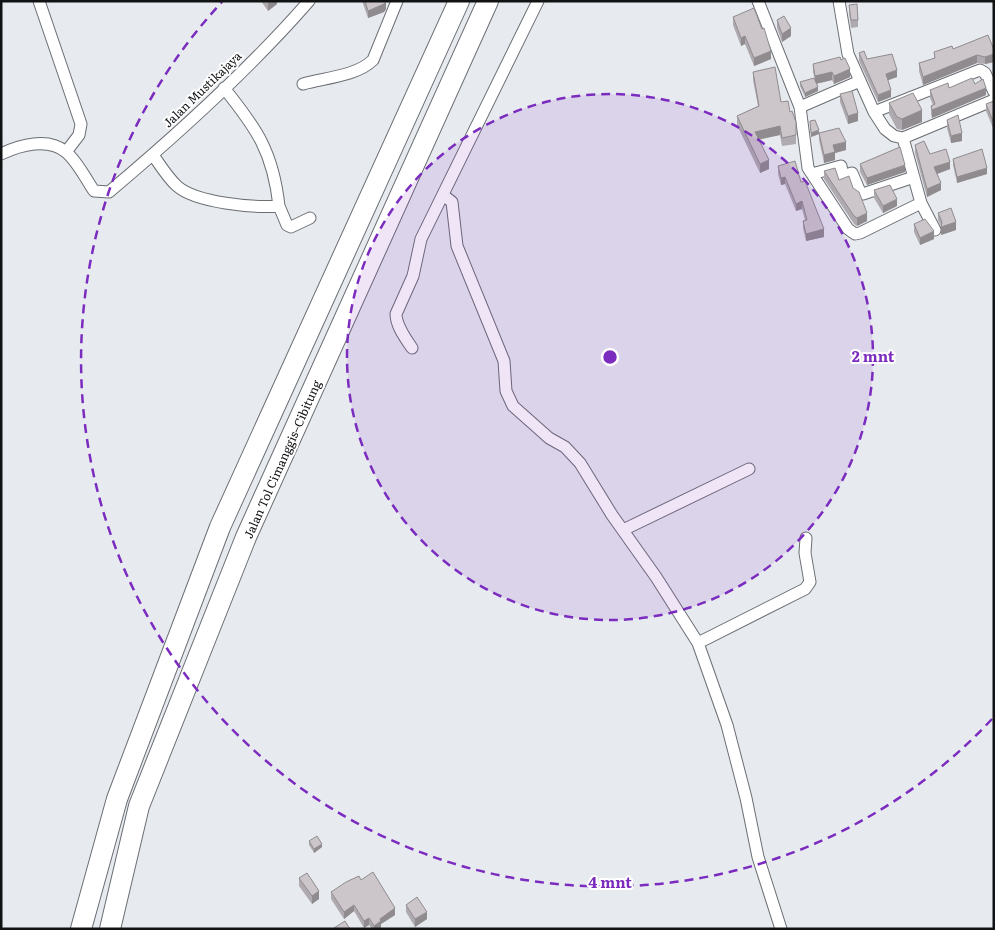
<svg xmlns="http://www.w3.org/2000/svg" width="995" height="930" viewBox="0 0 995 930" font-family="Literata,serif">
  <rect width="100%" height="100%" fill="#e7ebf0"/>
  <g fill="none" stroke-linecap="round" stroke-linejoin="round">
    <defs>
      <path id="street" d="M39,1L81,124L79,135L66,152
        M758,1L800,107L808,168L848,229L855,234L860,233L921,203
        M839,1L848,54L874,112L885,129L894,136L903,138L921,203L935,230
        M303,84C324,78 357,76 373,60L397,1
        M224,88C257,129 273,152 279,206
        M800,107L860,81
        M874,112L980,70L985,73L994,92
        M903,138L994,100
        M1,154C20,145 48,137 66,152C77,161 86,179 94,191L109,192C179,133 249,70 309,1
        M153,155C160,165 168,178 177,186C196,203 254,208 279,206L287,225L291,227L310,218
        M812,174L841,166L843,176L852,173L860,192L863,194L914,177
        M443,195L452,202L457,246L504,361L506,391L513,406L549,438L565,447L580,463L612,515L656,577L698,643L727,725L746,798L758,857L781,929
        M412,348C406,339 396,326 396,314L413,276L421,239L538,1
        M623,530L749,469
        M698,643L805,589L810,582L805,553L806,538"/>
      <path id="highway" d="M81,929L117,799L220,527L459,1
        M110,929L139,806L246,537L488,1"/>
    </defs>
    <use href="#street" stroke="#6b6e73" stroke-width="13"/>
    <use href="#highway" stroke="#6b6e73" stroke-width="22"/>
    <use href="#street" stroke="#fff" stroke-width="11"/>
    <use href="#highway" stroke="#fff" stroke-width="20"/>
  </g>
  <path fill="#afaaaf" d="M261,1H277V4L268,11Z
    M362,1H385L386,9L384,12L368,18Z
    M849,5L858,20V27L851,28L849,13Z
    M733,17L771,59L754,66L745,44L741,46L733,25Z
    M777,20L791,36L782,42L777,28Z
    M953,49L994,50V62L985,64L977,63L923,85L919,71V63L934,59V52Z
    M859,53L867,59L897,77L888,80L891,97L878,102L859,61Z
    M813,64L850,77L834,84L832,80L816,84L818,91L805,97L800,86V82L815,80L813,72Z
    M753,72L790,112L796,122V144L782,146L780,135L759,140L769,169L760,173L737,125V116L758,106L753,80Z
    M975,84L986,95L932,118L931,114V106L933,105L930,98V90Z
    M840,94L858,121L848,124L840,102Z
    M994,101V128H993L986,111V104Z
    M889,103L922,122L902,130L897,129L889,114Z
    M947,120L962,141L951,143L947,128Z
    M810,121L819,132L846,150L835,153V160L824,163L819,140V134L811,137Z
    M915,145L930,154L950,169L937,174L941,190L927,197L915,153Z
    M953,159L987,174L957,183L953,165Z
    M860,164L905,172L867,185L860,172Z
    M778,166L801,182L824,237L806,241L803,228V221L805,220L802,209L796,211L785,184L781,185L778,174Z
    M824,171L853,188L867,221L857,226L854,224L824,179Z
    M874,190L897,206L883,213L874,198Z
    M938,213L956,230L941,235V226L938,220Z
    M914,224L934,239L920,245L914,232Z
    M309,841L322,847L314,853L309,845Z
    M299,878L319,899L312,904L299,886Z
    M361,880L395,915L381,924V927L379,929H372L369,925L364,928L354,911L344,919L331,899V892Z
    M406,905L427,919L415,927L406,912Z"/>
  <path fill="#8f8b8e" d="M270,1H277V4L268,11V3Z
    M386,2V9L384,12L368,18V11Z
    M791,28V36L782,42V34Z
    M745,36V44L741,46V38Z
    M771,51V59L754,66V58Z
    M994,54V62L985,64V57Z
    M977,55V63L923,85V77Z
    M850,69V77L834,84V76Z
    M897,70V77L886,81V74Z
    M832,72V80L815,84V76Z
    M818,87V91L805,97V93Z
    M986,88V95L932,118V110Z
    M891,90V97L878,102V95Z
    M922,110V122L902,130V119Z
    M858,113V121L848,124V116Z
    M780,126V135L755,140V132Z
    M819,130V134L811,137V133Z
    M962,133V141L951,143V136Z
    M846,142V150L835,153V160L824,163V155L833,145Z
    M769,160V169L760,173V164Z
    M950,162V169L934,175V167Z
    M905,165V172L867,185V178Z
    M987,168V174L957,183V177Z
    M785,177V184L781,185V178Z
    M941,183V190L927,197V189Z
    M897,199V206L883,213V206Z
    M802,201V209L796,211V204Z
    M867,213V221L857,226V218Z
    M956,222V230L941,235V227Z
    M824,229V237L806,241V234Z
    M934,231V239L920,245V238Z
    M322,844V847L314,853V849Z
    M319,891V899L312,904V896Z
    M354,905V911L344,919V912Z
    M395,908V915L381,924V927L379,929H374V926L380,919Z
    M427,912V919L415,927V919Z
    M369,918V925L364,928V921Z"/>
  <path fill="#ccc6cb" stroke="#8f8b8e" d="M365,1H385L386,2L384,4L368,11Z
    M857,4L858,20H851L849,5Z
    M754,8L762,29L764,28L771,51L754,58L745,36L741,38L733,17Z
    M784,16L791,28L782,34L777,20Z
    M988,35L994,50V54L985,57L977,55L923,77L919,63L935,58L934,52L952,46L953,49Z
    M864,51L867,59L892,54L897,70L886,74L891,90L878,95L859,53Z
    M840,57L841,60L845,58L850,69L834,76L832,72L815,76L813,64Z
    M775,67L781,102L788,101L790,112L792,111L796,122V135L782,138L780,126L755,132L769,160L760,164L737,116L759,106L753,72Z
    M814,78L818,87L805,93L800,82Z
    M972,78L975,84L983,79L986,88L932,110L931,106L935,104L930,90L948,83L949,88Z
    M852,91L858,113L848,116L840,94Z
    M913,93L922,110L902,119L897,117L889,103Z
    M994,101V121H993L986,104Z
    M958,115L962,133L951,136L947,120Z
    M815,120L819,130L811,133L810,121Z
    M839,128L846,142L833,145L835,152L824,155L819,133Z
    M924,141L930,154L946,149L950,162L934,167L941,183L927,189L915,145Z
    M900,147L905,165L867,178L860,164Z
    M982,149L987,168L957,177L953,159Z
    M795,161L801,182L805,181L824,229L806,234L803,221L807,220L802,201L796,204L785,177L781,178L778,166Z
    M835,168L839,180L849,176L853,188L859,192L867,213L857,218L854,216L824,171Z
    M890,185L897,199L883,206L874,190Z
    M951,208L956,222L941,227L942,222L938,213Z
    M925,219L934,231L920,238L914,224Z
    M317,836L322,844L314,849L309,841Z
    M373,872L395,908L380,919L381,921L374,926L369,918L364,921L354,905L344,912L331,892L346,882L359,876L361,880Z
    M307,873L319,891L312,896L299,878Z
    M417,897L427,912L415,919L406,905Z
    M345,921L350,929H334V928Z"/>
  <circle cx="610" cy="357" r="263" fill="#7b2cbf" fill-opacity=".12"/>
  <g fill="none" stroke="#7b2cbf" stroke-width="2.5" stroke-dasharray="9 6">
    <circle cx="610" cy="357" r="263"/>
    <path d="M992 719A526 526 0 0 1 222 2"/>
  </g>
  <g text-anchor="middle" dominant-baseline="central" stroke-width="4" stroke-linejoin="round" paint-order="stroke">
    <g font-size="12" fill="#111214" stroke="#fff">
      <text transform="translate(202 89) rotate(-44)">Jalan Mustikajaya</text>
      <text transform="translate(282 459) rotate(-66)">Jalan Tol Cimanggis–Cibitung</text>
    </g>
  </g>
  <circle cx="610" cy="357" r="8" fill="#7b2cbf" stroke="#fff" stroke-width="2.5"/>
  <g font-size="15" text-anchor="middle" font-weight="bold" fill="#7b2cbf" stroke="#fff" stroke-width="4" stroke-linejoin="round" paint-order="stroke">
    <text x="873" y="362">2 mnt</text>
    <text x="610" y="888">4 mnt</text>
  </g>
  <rect width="995" height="930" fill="none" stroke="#111214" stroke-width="5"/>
</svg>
